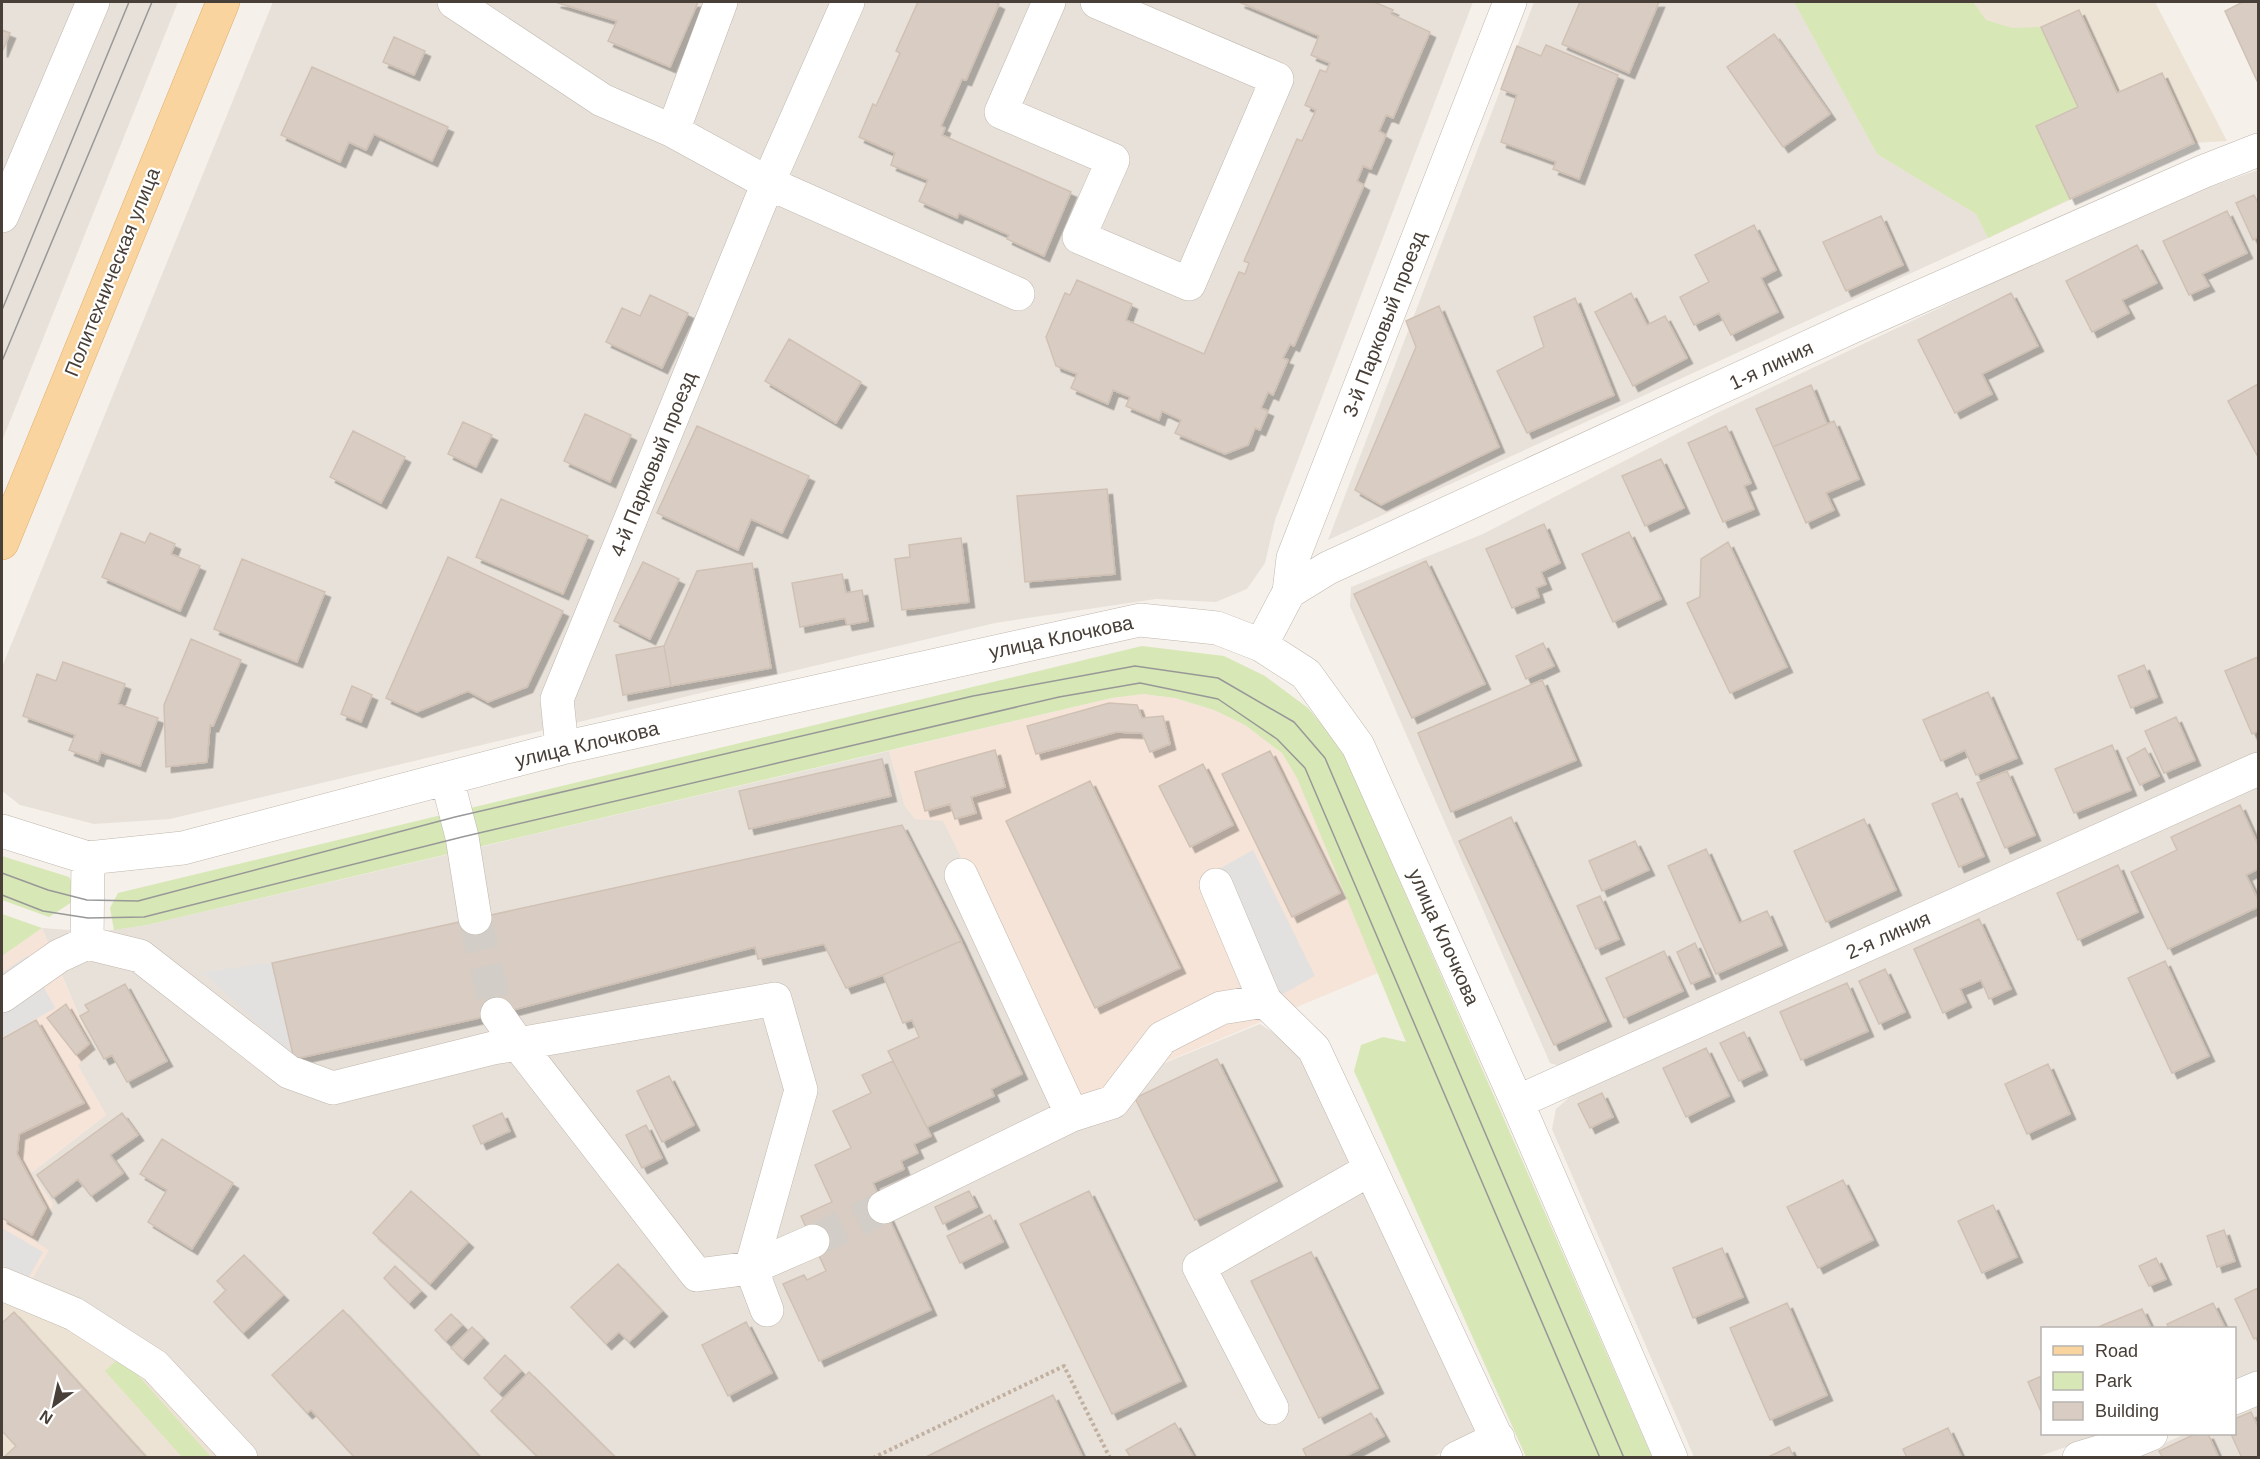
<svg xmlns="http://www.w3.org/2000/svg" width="2260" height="1459" viewBox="0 0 2260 1459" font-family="Arial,sans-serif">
  <defs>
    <filter id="shadow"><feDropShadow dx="5.5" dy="5.5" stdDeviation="0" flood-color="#0004"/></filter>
  </defs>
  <rect width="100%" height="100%" fill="#f5f0ea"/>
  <path fill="#e8e1d9" d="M2,2H178L2,441Z
    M273,2H1473L1275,520L1265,563L1247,589L1216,602L1156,599L995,623L170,819L94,824L20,805L2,791V667Z
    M1534,2H1794L1877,154L1976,214L1988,238L1328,540Z
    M2258,170V752L1562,1067L1550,1063L1350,606L1351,587L1483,534L1715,414L2026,267L2207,188Z
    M889,751L905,806L915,819L943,820L1079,1098L1260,1024L1304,1053L1476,1413L1474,1431L1466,1441L1430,1458L256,1457L30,1283L48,1250L35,1242L53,1204L31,1173L106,1115L77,1064L94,1051L42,928L98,932L147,925Z
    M2258,781V1374L2235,1384L2234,1328H2042V1434H2103L2037,1457H1694L1552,1129L1556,1109L1578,1090Z
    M2258,1400V1457L2131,1458L2185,1434H2234L2235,1411Z"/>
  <path fill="#f5e4d7" d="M1143,694L1175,698L1214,710L1245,725L1282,753L1297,778L1378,973L1079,1098L943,821L915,819L905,806L889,751L1112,698Z
    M42,928L94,1052L78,1065L106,1115L31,1173L53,1204L35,1242L49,1250L30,1283L2,1268V956Z"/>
  <path fill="#ede3d5" d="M1794,2H2155L2227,141L2193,143L1988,238L1976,214L1877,154Z
    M2,1297L130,1355L223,1457H2Z"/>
  <path fill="#d7e7b5" d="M1794,2H1973L1986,20L2012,28L2041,27L2078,107L2036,126L2070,199L1988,238L1976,214L1877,154Z
    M1142,646L1224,656L1265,676L1308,708L1341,747L1652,1457H1526L1354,1071L1361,1045L1383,1037L1406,1042L1297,778L1282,753L1245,725L1214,710L1175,698L1143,694L1112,698L147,925L114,930L110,908L118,893Z
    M2,856L69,877L75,889L72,902L49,917L2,900Z
    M2,914L42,928L2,956Z
    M117,1360L127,1363L211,1457H182L105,1371Z"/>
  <path fill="#e3e1df" d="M1253,850L1315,976L1281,995L1219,869Z
    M27,956L55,1008L2,1038V973Z
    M272,963L294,1059L203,972Z
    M2,1228L43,1252L28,1279L2,1265Z"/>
  <path fill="#d9cdc3" stroke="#d0c1b4" stroke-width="1.5" filter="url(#shadow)" d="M555,2H698L670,67L608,41L617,21Z
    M918,2H995L999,4L966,80L962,79L941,126L945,128L942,135L1071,192L1044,256L1007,239L1009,235L959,213L957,218L919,201L928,180L891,165L895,153L859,137L873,104L876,106L900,53L896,51Z
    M1239,2H1374L1393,10L1391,14L1430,32L1393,118L1386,115L1379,131L1386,135L1371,169L1363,166L1357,181L1364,185L1294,346L1290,344L1283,358L1288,360L1273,395L1268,392L1261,408L1268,411L1260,430L1255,428L1248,445L1225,454L1175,433L1181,420L1162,411L1159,420L1126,406L1130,397L1113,390L1108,404L1071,388L1077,374L1056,366L1046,337L1065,293L1070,295L1077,280L1132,304L1126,320L1204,354L1239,272L1245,274L1249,263L1244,261L1297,139L1302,141L1316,110L1305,105L1320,70L1326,72L1330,63L1311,55L1319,36Z
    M1580,2H1659L1629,73L1562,44Z
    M2240,2H2258V83L2225,11L2241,3Z
    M2079,10L2117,93L2162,73L2194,143L2070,199L2036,126L2078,107L2041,27Z
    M2,30L10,33L2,52Z
    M1774,34L1830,114L1783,147L1727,67Z
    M394,37L425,51L414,75L383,62Z
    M1546,45L1618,75L1579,179L1553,169L1556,162L1501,142L1517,95L1501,89L1517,46L1541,56Z
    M312,67L448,127L432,161L374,134L366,150L349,142L340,162L281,135Z
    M2254,195L2258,203V237L2253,240L2236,203Z
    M2227,211L2247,253L2202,274L2209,286L2189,295L2163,241Z
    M1881,216L1903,265L1846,291L1823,242Z
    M1754,225L1776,270L1761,278L1778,312L1731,335L1719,313L1694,325L1680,297L1709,282L1695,255Z
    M2137,245L2157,283L2122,300L2129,313L2092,332L2066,281Z
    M1631,293L1647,325L1665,316L1687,358L1633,386L1595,312Z
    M2011,293L2038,346L1982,374L1992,394L1955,413L1918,340Z
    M650,295L688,313L662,368L606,342L622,308L640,316Z
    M1575,298L1614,395L1527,433L1497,371L1544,347L1534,317Z
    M1439,306L1499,447L1381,505L1355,490L1416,347L1406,321Z
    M789,339L861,382L836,423L765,381Z
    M2258,384V457L2228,401Z
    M1811,385L1827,424L1773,447L1756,409Z
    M585,414L631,435L610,482L564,461Z
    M1834,421L1859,479L1826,493L1834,510L1806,523L1773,447Z
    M463,422L492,435L476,467L448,454Z
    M697,426L809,476L782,533L751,519L738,550L657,513Z
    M1726,426L1751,483L1744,486L1754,509L1723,522L1688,443Z
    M353,431L405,457L381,503L330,477Z
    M1661,459L1684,508L1645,526L1622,476Z
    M1107,489L1115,574L1025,582L1017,496Z
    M501,499L588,536L563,594L476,557Z
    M1544,524L1560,563L1541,572L1546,584L1536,588L1539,597L1512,608L1486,549Z
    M1629,532L1661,599L1613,622L1582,554Z
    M121,533L145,543L150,533L175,544L171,554L200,566L180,611L102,577Z
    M961,538L969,602L902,610L895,559L910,557L909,545Z
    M1728,542L1787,667L1730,693L1687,603L1700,597L1701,559Z
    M448,557L563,611L527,687L488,702L468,691L417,712L386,698Z
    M242,559L325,592L297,662L214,629Z
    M1426,561L1485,684L1412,718L1354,594Z
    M643,562L679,579L650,639L614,621Z
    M752,563L771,668L671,686L664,646L697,571Z
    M842,574L846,593L862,590L868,621L847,625L845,618L800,627L792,583Z
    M191,639L241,660L213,726L210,725L207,762L166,767L164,705Z
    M1543,643L1554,666L1526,679L1516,656Z
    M664,646L671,686L623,695L616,655Z
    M2258,657V731L2252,734L2225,671Z
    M63,662L125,684L118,704L158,718L140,766L101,752L98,761L69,750L75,735L23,716L37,674L56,681Z
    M2144,665L2157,697L2131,708L2118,676Z
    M1542,680L1576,760L1451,812L1418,733Z
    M352,686L372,695L361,722L341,714Z
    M1988,692L2017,758L1976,775L1965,750L1941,761L1923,720Z
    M1109,703L1137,705L1142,718L1163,716L1170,744L1150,752L1142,733L1116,732L1036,754L1027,726Z
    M2176,717L2195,760L2164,773L2145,731Z
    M2112,745L2131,790L2074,813L2055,769Z
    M2145,748L2159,776L2140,785L2127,758Z
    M995,750L1005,787L971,797L976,813L955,819L950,804L925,811L915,772Z
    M1270,751L1340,893L1292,917L1222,774Z
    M882,759L891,796L749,829L739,791Z
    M1203,764L1233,825L1190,847L1159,786Z
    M2007,771L2035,835L2005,848L1977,783Z
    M1090,781L1180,968L1095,1008L1006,821Z
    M1957,793L1984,856L1959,867L1932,804Z
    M2240,805L2258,845V869L2246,875L2258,900V907L2168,949L2131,872L2177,850L2171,837Z
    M1511,817L1606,1021L1554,1045L1459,841Z
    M1864,819L1896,890L1826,922L1794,851Z
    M902,825L961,941L883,975L846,988L824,944L758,959L755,947L497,1014L294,1059L272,963Z
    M1635,841L1649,870L1602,891L1589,861Z
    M1706,849L1739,923L1767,911L1782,945L1716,974L1668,866Z
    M2118,865L2138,912L2078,940L2057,893Z
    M1600,896L1619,939L1596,949L1577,906Z
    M1979,919L2011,989L1989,999L1981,980L1960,989L1966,1002L1943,1013L1914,949Z
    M961,941L1022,1074L991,1089L994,1096L927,1127L888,1051L919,1037L912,1020L903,1023L883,975Z
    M1695,943L1710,976L1691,984L1677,952Z
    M1664,951L1683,991L1624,1018L1606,978Z
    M2165,961L2209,1056L2172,1073L2128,978Z
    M1885,969L1905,1012L1879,1024L1859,981Z
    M1847,983L1868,1031L1801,1060L1780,1012Z
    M125,984L167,1061L127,1082L112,1055L104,1059L80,1016L89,1011L85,1005Z
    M66,1004L89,1044L76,1055L47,1018Z
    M36,1020L84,1103L19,1134L17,1154L46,1208L32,1235L2,1218V1039Z
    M1744,1032L1762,1070L1739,1081L1720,1043Z
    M1706,1048L1729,1096L1686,1117L1663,1068Z
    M1217,1059L1277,1181L1195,1220L1135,1098Z
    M893,1061L931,1136L914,1144L918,1153L901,1161L904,1169L873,1183L931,1310L819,1361L783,1284L804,1275L807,1280L826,1271L801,1216L832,1202L815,1165L851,1148L833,1111L871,1093L862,1075Z
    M2048,1064L2070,1114L2027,1134L2005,1084Z
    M669,1076L694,1125L662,1142L637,1091Z
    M1602,1093L1613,1117L1590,1128L1578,1104Z
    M122,1113L138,1135L110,1155L123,1173L91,1196L78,1179L53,1198L37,1175Z
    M502,1113L510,1131L481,1144L473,1126Z
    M646,1125L662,1158L642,1168L626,1135Z
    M162,1139L233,1183L192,1249L148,1222L167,1190L140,1174Z
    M1843,1180L1873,1240L1818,1268L1787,1207Z
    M411,1191L468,1242L430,1284L373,1233Z
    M969,1191L977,1207L943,1224L935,1207Z
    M1089,1191L1181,1381L1112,1414L1020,1224Z
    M1993,1205L2017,1257L1982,1273L1958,1221Z
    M990,1215L1003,1242L960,1263L947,1236Z
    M2224,1230L2235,1261L2217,1267L2207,1236Z
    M1722,1248L1743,1297L1693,1318L1673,1268Z
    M1311,1252L1378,1388L1319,1418L1251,1281Z
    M244,1255L283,1295L243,1333L214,1302L226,1290L217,1281Z
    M2156,1258L2166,1279L2149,1286L2139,1266Z
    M618,1264L662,1311L629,1342L619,1332L606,1344L571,1307Z
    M395,1266L421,1291L409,1303L384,1278Z
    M2258,1288V1337L2254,1339L2235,1299Z
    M1787,1303L1827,1395L1770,1420L1730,1328Z
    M2213,1303L2225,1328H2169L2167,1324Z
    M2142,1309L2151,1328H2096Z
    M343,1310L481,1458H355L311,1410L307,1413L272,1375Z
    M14,1312L147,1458H3L16,1446L2,1431V1323Z
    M451,1314L462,1325L446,1341L435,1330Z
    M746,1322L772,1373L728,1396L702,1345Z
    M472,1327L483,1338L463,1359L451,1348Z
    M505,1355L521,1371L499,1393L484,1378Z
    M529,1372L616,1458H539L491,1411Z
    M2042,1376V1414L2028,1382Z
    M1053,1395L1083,1458H924L980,1430Z
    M2251,1412L2258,1427V1458H2242L2231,1434H2234V1419Z
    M1371,1413L1384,1436L1343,1458H1307L1303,1449Z
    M1175,1423L1194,1458H1131L1126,1450Z
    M1948,1428L1962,1458H1907L1903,1449Z
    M2195,1434H2208L2219,1458H2163L2159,1451Z
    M1789,1447L1794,1458H1766Z"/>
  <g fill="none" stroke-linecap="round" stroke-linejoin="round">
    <path stroke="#d2cdc6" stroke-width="33" stroke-dasharray="33 16" stroke-linecap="butt" d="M475,918L497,1014
      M813,1241L884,1207"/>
    <defs>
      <path id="minor" d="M454,2L602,100L673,131L768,183L557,699L562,748
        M848,2L768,183L1018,294
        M1049,2L1001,112L1113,160L1079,237L1189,284L1277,79L1097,2
        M673,131L721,2
        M2,216L93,2
        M1289,592L1328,568L1856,325L2202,172L2258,150
        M1261,645L1289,592L1293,558L1510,2
        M447,779L462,837L475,918
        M2,831L88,858L183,848L562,748L1140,620L1217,628L1261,645L1306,674L1358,746L1517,1102L1671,1458
        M88,858L87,943L140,956L289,1072L333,1088L493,1048L518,1044L775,999L801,1090L751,1268L697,1275L518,1044L497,1014
        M961,875L1072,1115
        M1216,885L1265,1001L1314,1049L1506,1458
        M2,996L59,956L87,943
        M1517,1102L2258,769
        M884,1207L1072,1115L1113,1102L1162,1038L1221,1008L1265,1001
        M2,1284L74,1314L155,1366L241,1458
        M767,1310L751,1268L813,1241
        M2234,1398L2258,1388
        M1272,1408L1199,1267L1369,1170
        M1457,1458L1498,1438
        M2079,1458L2129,1443L2151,1434"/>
      <path id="major" d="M2,543L223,2"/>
    </defs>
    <use href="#minor" stroke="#c0b7ad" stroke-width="34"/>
    <use href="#major" stroke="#e0ae6d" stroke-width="34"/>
    <path stroke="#c1b09f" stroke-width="4" stroke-dasharray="3 3" stroke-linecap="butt" d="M873,1458L1064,1366L1110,1458"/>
    <use href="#minor" stroke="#fff" stroke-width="33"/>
    <use href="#major" stroke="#fad49e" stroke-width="33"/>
    <path stroke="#989898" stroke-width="1.5" d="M2,310L129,2
      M2,361L152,2
      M2,873L48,890L87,900L138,901L455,817L973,696L1135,666L1218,678L1294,722L1325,758L1624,1458
      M2,895L43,911L88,918L144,917L462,837L1059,697L1140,683L1218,699L1277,739L1305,768L1600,1458"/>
  </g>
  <g text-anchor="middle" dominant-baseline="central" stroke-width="4.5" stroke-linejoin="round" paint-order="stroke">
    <g font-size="20" fill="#484038" stroke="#fff">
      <text transform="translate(112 272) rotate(-68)">Политехническая улица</text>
      <text transform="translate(1384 324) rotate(-69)">3-й Парковый проезд</text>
      <text transform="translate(1771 365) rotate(-25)">1-я линия</text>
      <text transform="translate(653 464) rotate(-68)">4-й Парковый проезд</text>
      <text transform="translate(1061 637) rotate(-12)">улица Клочкова</text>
      <text transform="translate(587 744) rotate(-13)">улица Клочкова</text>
      <text transform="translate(1888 935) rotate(-24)">2-я линия</text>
      <text transform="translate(1444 937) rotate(66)">улица Клочкова</text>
    </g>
  </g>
  <rect width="2260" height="1459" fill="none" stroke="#484038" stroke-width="6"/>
  <rect x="2041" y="1327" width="195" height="108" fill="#ffffff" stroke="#b6b3af" stroke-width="1.5"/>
  <rect x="2053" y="1346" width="30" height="9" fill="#fad49e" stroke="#b6b3af" stroke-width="1.5"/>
  <text x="2095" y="1357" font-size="18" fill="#484038">Road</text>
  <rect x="2053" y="1372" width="30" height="18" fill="#d7e7b5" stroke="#b6b3af" stroke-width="1.5"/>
  <text x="2095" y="1387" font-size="18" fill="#484038">Park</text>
  <rect x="2053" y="1402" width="30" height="18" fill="#d9cdc3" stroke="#b6b3af" stroke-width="1.5"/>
  <text x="2095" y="1417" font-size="18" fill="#484038">Building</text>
  <g transform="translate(54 1405) rotate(213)" stroke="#ffffff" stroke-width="4.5" paint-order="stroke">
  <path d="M0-4.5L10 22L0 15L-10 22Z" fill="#484038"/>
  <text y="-9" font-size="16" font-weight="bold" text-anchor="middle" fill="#484038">N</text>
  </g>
</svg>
